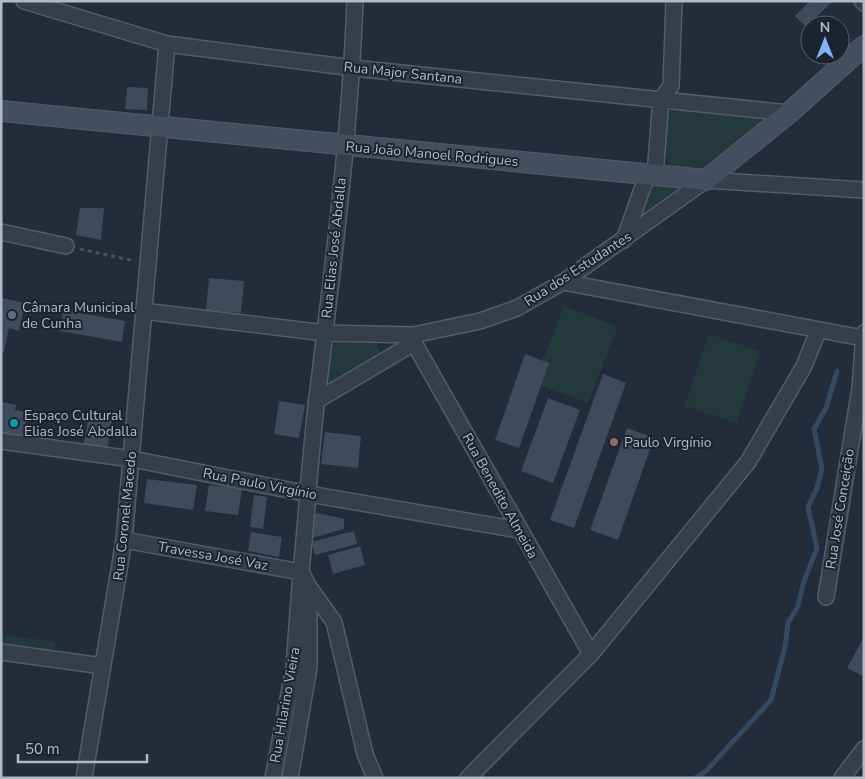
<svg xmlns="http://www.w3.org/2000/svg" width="865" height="779" viewBox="0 0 865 779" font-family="'Nunito Sans',sans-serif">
  <rect width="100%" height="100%" fill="#222c3a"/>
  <path fill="#24393b" d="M680,106L759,117L761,123L701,169H687L672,166L667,161L664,153L669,111Z
    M654,183L688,186L647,217L642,214Z
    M564,306L618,327L588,403L534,383Z
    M709,334L760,351L736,423L684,406Z
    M336,340L378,343L380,353L332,386L327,381L331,345Z
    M1,634L56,642L53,655L1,647Z"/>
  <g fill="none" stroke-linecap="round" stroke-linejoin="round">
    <path stroke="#354862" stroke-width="5" d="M695,778L706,771L771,700L785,647L788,623L798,606L803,584L817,548L808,507L817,488L822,469L814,429L826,408L837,371"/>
  </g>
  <path fill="#3e4b5a" d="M810,1H833L806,27L795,16Z
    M127,87L148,88L147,110L125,109Z
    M80,208H104L101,240L76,235Z
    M209,278L244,281L241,313L206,310Z
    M1,298L25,303L19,331L9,328L4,352H1Z
    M63,310L125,321L122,342L60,331Z
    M525,354L549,363L519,448L495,440Z
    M603,374L626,383L574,528L550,520Z
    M548,398L580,410L553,483L521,471Z
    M279,401L305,405L299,438L274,434Z
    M1,402L16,405L15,410L28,413L23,438L1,434Z
    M89,415L112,419L107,452L83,448Z
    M627,428L654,438L618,540L590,530Z
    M325,432L361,436L358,468L321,464Z
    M147,479L197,485L193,510L144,503Z
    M209,485L242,489L238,515L205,511Z
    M254,495L267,497L263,529L250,527Z
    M318,513L344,519V529L312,538L313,515Z
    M354,531L357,544L315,555L311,542Z
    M251,532L282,537L279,557L248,551Z
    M360,546L365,565L333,574L328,555Z
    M864,637V677L847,668Z"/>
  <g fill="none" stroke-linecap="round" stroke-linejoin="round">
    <defs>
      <path id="street" d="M24,1L167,44L353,68L789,113
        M862,1L864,3
        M1,232L66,246
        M624,240L645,181L655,175L661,99L671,86L674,1
        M563,282L863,338
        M143,311L325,333L413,335L480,321L517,308L563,282L706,180L864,190
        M413,335L414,343L591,654
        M316,401L414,343
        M1,441L132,459L309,494L519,530
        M124,540L301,572L294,667L273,778
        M309,587L334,622L365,754L375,778
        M826,597L860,388L864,333
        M1,652L103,666
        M84,778L124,540L167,44
        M290,778L309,667V587L301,572C307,514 310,456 317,398C333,266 350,134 355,1
        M468,778L591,654L748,462L804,366L818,331
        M842,778L864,749"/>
      <path id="secondary" d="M1,111L706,180L789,113L864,46"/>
    </defs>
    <use href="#street" stroke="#535c68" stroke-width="18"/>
    <use href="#secondary" stroke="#535c68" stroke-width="22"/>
    <path stroke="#415659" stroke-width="3" stroke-dasharray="4 4" stroke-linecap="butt" d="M80,249L135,261"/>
    <use href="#street" stroke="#353e4b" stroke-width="15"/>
    <use href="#secondary" stroke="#434e5e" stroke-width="20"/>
  </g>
  <circle fill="#5c6f8a" stroke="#1b232f" stroke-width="2" cx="12" cy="315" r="5"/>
  <circle fill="#0f9aa8" stroke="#1b232f" stroke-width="2" cx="14" cy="423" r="5"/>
  <circle fill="#8d6e63" stroke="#1b232f" stroke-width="2" cx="614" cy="442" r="5"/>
  <g text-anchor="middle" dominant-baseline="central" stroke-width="4" stroke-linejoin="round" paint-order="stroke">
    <g font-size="14" fill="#b0b9c7" stroke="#1b232f">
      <text transform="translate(403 73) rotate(6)">Rua Major Santana</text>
      <text transform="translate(432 154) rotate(5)">Rua João Manoel Rodrigues</text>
      <text transform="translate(334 248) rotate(-84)">Rua Elias José Abdalla</text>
      <text transform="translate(578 269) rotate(-33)">Rua dos Estudantes</text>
      <text transform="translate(260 484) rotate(11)">Rua Paulo Virgínio</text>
      <text transform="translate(500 496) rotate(61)">Rua Benedito Almeida</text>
      <text transform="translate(840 509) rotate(-81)">Rua José Conceição</text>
      <text transform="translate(125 516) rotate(-84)">Rua Coronel Macedo</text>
      <text transform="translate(213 556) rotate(10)">Travessa José Vaz</text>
      <text transform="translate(285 705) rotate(-80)">Rua Hilarino Vieira</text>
    </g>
    <g font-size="14" fill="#b0b9c7" stroke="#1b232f" text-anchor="start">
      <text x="22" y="307">Câmara Municipal<tspan x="22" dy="16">de Cunha</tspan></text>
      <text x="24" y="415">Espaço Cultural<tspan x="24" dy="16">Elias José Abdalla</tspan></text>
      <text x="624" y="442">Paulo Virgínio</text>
    </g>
  </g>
  <rect width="865" height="779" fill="none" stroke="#b0b9c7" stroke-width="5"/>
  <g transform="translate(825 40)"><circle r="24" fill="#1b232f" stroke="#575f6c"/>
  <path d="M0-4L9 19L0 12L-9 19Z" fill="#83b2f8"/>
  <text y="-8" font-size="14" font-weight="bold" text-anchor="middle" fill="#b0b9c7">N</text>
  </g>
  <path d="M18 754v8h129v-8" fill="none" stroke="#b0b9c7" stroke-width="2.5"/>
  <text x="25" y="754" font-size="15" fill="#b0b9c7" stroke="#1b232f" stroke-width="4" paint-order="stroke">50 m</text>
</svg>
